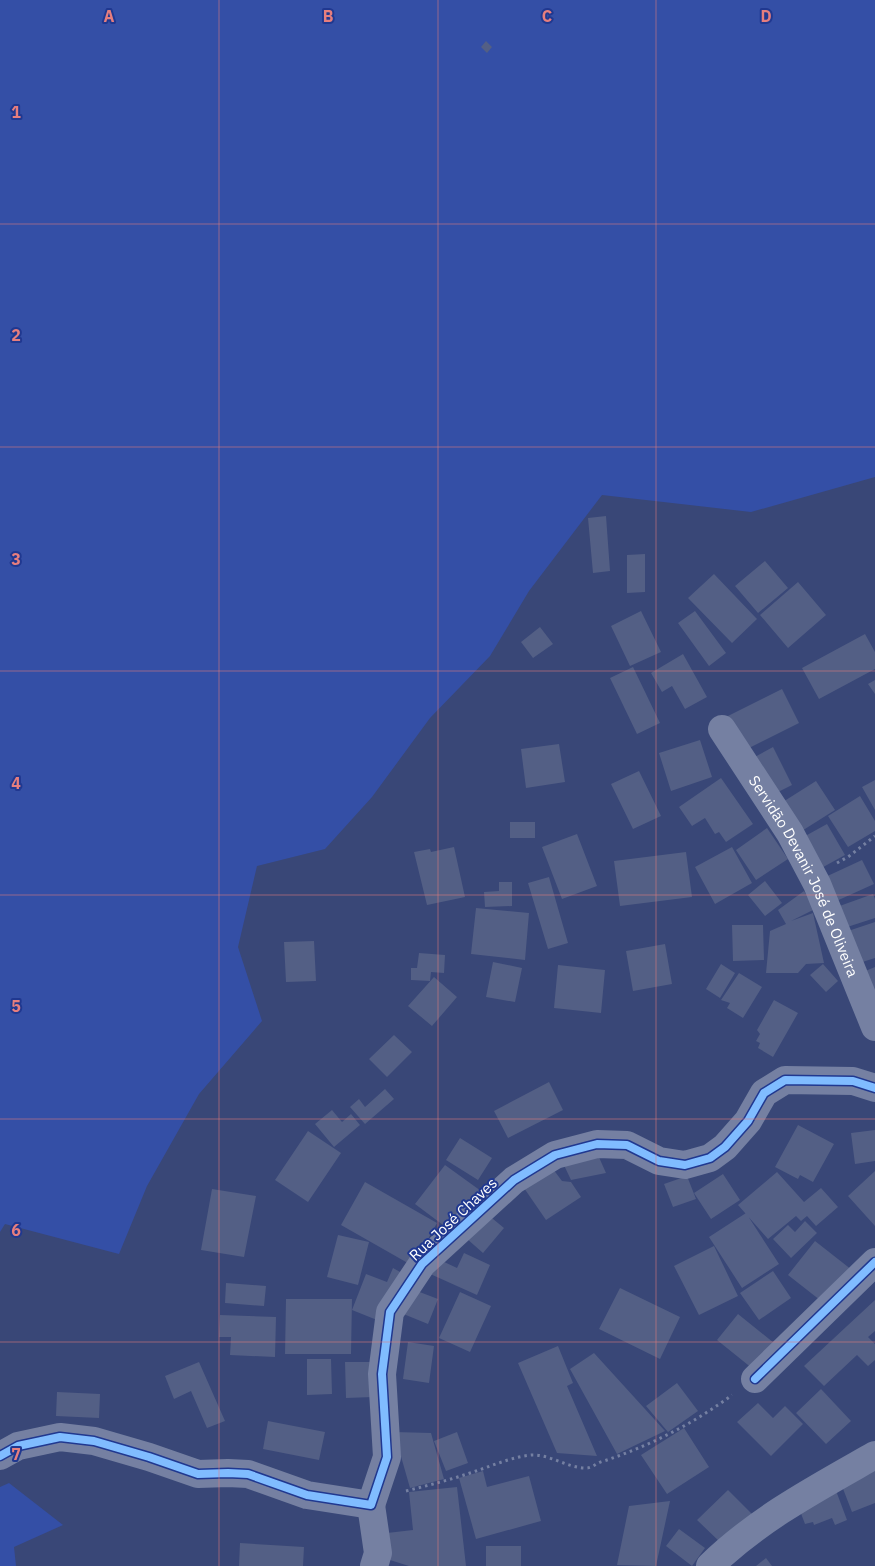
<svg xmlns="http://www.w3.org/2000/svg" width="875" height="1566" viewBox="0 0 875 1566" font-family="'IBM Plex Sans',sans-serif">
  <rect width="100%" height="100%" fill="#394777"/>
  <path fill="#344fa6" d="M0,0H875V477L751,512L602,495L529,591L490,656L430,718L372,797L325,849L257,866L238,947L262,1021L199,1094L147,1186L119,1254L5,1224L0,1232Z
    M9,1483L63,1525L14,1547L16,1566H0V1487Z"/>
  <path fill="#535f85" d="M486,41L492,47L487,53L481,47Z
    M606,516L610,571L593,573L588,518Z
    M645,554V592L627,593V555Z
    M765,561L788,588L758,613L735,586Z
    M714,574L757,619L732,643L688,598Z
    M798,582L826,615L788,648L760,615Z
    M641,611L661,652L630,666L611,626Z
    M695,611L726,653L709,666L678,623Z
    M540,627L553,644L533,658L521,642Z
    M865,634L875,652V669L819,699L802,668Z
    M683,654L707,697L685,709L672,686L662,692L651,673Z
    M633,667L660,723L637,734L610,678Z
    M875,680V694L868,684Z
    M782,689L799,723L739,753L722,719Z
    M700,740L712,777L671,791L659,753Z
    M559,744L565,782L526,788L521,749Z
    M773,747L792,785L770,796L751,759Z
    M639,771L661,816L633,829L611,784Z
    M721,778L753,824L726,842L719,832L715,834L705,818L692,826L679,807Z
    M875,780V810L862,787Z
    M816,781L835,810L797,834L778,805Z
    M860,796L875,821V831L848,847L828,816Z
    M510,822H535V838H510Z
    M827,824L845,855L816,871L798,840Z
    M767,828L788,859L756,880L736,850Z
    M577,834L597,886L562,899L542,847Z
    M454,847L465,897L427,905L414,852L430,849L431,852Z
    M732,847L752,883L715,904L695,867Z
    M686,852L692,897L620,906L614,861Z
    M862,860L874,884L832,903L821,879Z
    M549,877L568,943L548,949L528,883Z
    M765,881L782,903L765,916L748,895Z
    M499,882H512V906L485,907L484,892L499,891Z
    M804,891L815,909L791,921L813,913L824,963L806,964L798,973H766L770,931L786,924L778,910Z
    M873,894L875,899V918L841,929L834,908Z
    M476,908L529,913L525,960L471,954Z
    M875,922V958L853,965L842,933Z
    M732,925H763L764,960L733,961Z
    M314,941L316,981L286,982L284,942Z
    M665,944L672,984L633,991L626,951Z
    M419,953L445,955L444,973L431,972L430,981L411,980V968H417Z
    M493,962L522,968L515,1002L486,997Z
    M721,964L735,973L720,998L706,989Z
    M823,964L838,981L826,992L810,975Z
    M558,965L605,970L601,1013L554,1008Z
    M875,967V998L858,974Z
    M739,973L762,987L743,1018L727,1008L730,1003L721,1000Z
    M434,977L457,997L432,1026L408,1006Z
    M774,1000L798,1013L773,1057L758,1048L760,1043L756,1041L760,1034L757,1030Z
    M394,1035L412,1052L387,1077L369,1059Z
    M549,1082L563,1110L508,1138L494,1111Z
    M385,1089L394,1099L365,1124L350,1107L359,1099L365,1107Z
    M332,1110L342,1122L351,1114L360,1125L334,1147L315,1124Z
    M798,1125L834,1144L813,1182L800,1175L798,1179L775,1167Z
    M875,1130V1161L855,1164L851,1133Z
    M308,1131L341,1153L308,1202L275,1180Z
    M460,1138L492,1158L478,1180L446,1160Z
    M598,1155L606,1173L571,1180L562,1161Z
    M445,1165L481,1191L451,1231L415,1204Z
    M553,1169L562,1181L571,1182L581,1197L546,1220L524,1188Z
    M875,1171V1226L848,1196Z
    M777,1172L804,1202L821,1188L838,1207L816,1226L807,1216L801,1221L796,1216L768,1239L738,1205Z
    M723,1174L740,1200L711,1219L694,1193Z
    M687,1176L696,1199L673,1207L664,1184Z
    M365,1182L437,1223L413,1266L341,1225Z
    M212,1189L256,1196L244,1257L201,1250Z
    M746,1213L779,1264L742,1288L709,1237Z
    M487,1214L504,1228L483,1253L466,1238Z
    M805,1221L817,1233L791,1258L773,1239L788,1225L795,1232Z
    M338,1235L369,1242L358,1285L327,1277Z
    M815,1241L852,1270L825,1304L788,1275Z
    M714,1246L738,1296L699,1315L674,1266Z
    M464,1253L490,1265L477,1295L428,1273L440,1260L457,1268Z
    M393,1268L402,1273L382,1322L352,1310L366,1274L387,1282Z
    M773,1271L791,1298L759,1320L740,1293Z
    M226,1283L266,1286L264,1306L225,1303Z
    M620,1288L680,1317L660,1359L599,1329Z
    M417,1291L438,1299L428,1324L401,1313Z
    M460,1292L491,1306L470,1352L439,1338Z
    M286,1299H352L351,1354H285Z
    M875,1300V1331L868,1337L875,1344V1360L868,1366L857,1355L824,1386L804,1366Z
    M738,1314L774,1343L753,1369L717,1340Z
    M220,1315L276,1317L275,1357L230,1355L231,1337H219Z
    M408,1342L434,1346L429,1383L403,1379Z
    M558,1346L573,1383L567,1386L597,1456L557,1453L518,1363Z
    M594,1353L665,1431L617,1454L570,1369Z
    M307,1359H331L332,1394L307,1395Z
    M199,1362L225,1421L207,1428L191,1391L174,1399L165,1376Z
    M345,1362H373V1397L346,1398Z
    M677,1383L698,1411L668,1432L646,1406Z
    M821,1389L851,1421L826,1444L796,1413Z
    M57,1392L100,1394L99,1418L56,1416Z
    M758,1403L773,1418L785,1406L803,1424L771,1456L737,1422Z
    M268,1421L325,1432L319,1460L263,1449Z
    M684,1428L709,1467L667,1494L641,1455Z
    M394,1432L431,1433L444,1479L410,1488Z
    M457,1432L468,1463L446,1471L434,1441Z
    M875,1467V1503L852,1512L840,1481Z
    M483,1471L487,1487L529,1476L541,1521L476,1539L459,1478Z
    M457,1487L466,1566H409L390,1560L387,1533L413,1530L409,1492Z
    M835,1488L847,1520L835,1525L832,1518L814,1525L813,1522L805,1524L797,1503Z
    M728,1490L752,1514L722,1544L697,1520Z
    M670,1501L656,1566L617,1565L629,1506Z
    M679,1529L705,1548L692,1566L666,1546Z
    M240,1543L304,1547L303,1566H239Z
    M486,1546H521V1566H486Z
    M766,1558L772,1566H756Z"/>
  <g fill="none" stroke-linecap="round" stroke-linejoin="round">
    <path stroke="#7580a2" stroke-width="3" stroke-dasharray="2.5 4" stroke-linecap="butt" d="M837,863L848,857L875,836
      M406,1491C430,1485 453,1479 476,1471C494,1465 512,1457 531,1455C550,1454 567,1468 586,1468C593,1468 597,1462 604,1461C649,1446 693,1424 732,1395"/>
    <g stroke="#7580a2" stroke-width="28">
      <path id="s1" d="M722,729L790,833L817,884L875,1027"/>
      <path d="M755,1379L875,1262"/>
      <path d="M0,1456L18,1446L60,1437L94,1441L149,1457L198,1474L228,1473L248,1474L307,1495L371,1505L387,1457L382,1374L390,1312L422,1264L514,1180L555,1155L597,1144L627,1145L659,1161L685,1165L710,1158L725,1147L748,1121L764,1093L785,1080L853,1081L875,1088"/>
      <path d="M371,1505L378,1553L374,1566"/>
      <path d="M710,1566C758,1519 817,1488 875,1455"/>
    </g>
    <defs>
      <path id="cycleway" d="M755,1379L875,1262
        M0,1456L18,1446L60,1437L94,1441L149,1457L198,1474L228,1473L248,1474L307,1495L371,1505L387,1457L382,1374L390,1312L422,1264L514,1180L555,1155L597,1144L627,1145L659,1161L685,1165L710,1158L725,1147L748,1121L764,1093L785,1080L853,1081L875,1088"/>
    </defs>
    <use href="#cycleway" stroke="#203890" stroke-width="11"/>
    <use href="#cycleway" stroke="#80bcff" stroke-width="8"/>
  </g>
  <path fill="none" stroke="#e67e7e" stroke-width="1" stroke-opacity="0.55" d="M219,0V1566M438,0V1566M656,0V1566M0,224H875M0,447H875M0,671H875M0,895H875M0,1119H875M0,1342H875"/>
  <g text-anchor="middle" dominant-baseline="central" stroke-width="4" stroke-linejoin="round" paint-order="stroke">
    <g font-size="15" fill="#fff" stroke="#203890">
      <text stroke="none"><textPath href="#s1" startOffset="169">Servidão Devanir José de Oliveira</textPath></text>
      <text transform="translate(453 1219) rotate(-43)">Rua José Chaves</text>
    </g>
  </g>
  <g font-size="16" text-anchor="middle" font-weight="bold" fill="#e67e7e" stroke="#203890" stroke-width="4" stroke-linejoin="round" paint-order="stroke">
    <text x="109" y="22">A</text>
    <text x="328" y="22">B</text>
    <text x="547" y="22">C</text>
    <text x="766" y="22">D</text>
    <text x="16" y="118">1</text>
    <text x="16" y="341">2</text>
    <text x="16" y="565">3</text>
    <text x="16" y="789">4</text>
    <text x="16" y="1012">5</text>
    <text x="16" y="1236">6</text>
    <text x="16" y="1460">7</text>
  </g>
</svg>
